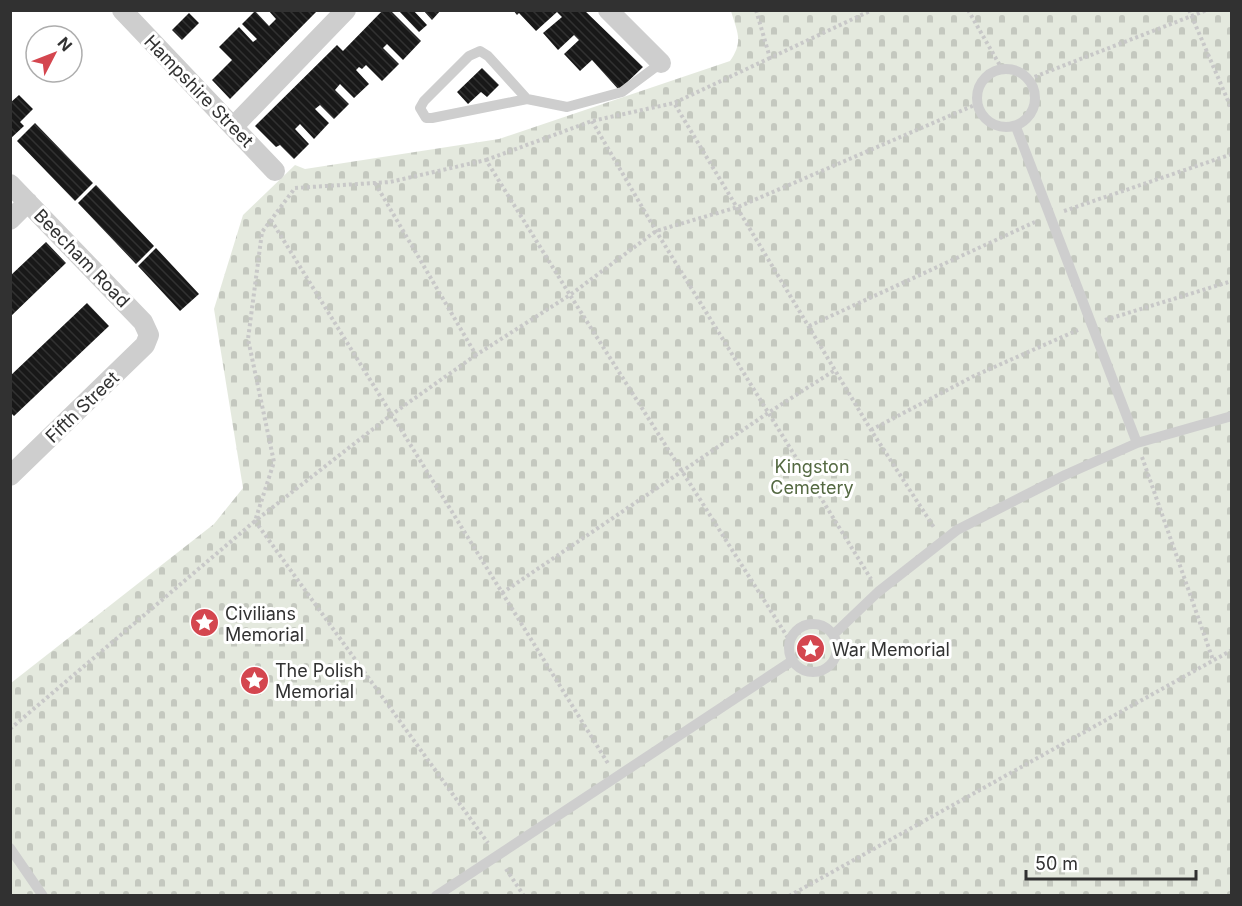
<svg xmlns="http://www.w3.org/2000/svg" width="1242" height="906" viewBox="0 0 1242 906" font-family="Inter,sans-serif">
  <defs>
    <pattern id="cemetery-stones" width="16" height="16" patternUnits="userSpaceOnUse" patternTransform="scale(1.5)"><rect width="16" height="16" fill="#e4e9de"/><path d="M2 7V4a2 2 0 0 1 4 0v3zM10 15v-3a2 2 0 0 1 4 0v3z" fill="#c4c8bf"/></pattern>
    <pattern id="building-back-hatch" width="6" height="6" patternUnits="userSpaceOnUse" patternTransform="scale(1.5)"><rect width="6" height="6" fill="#181818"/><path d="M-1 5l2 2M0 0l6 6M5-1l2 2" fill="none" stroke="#313131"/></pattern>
  </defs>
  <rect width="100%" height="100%" fill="#fff"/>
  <path fill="url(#cemetery-stones)" d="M731,11H1231V895L11,896V683L214,524L243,488L214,309L243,215L295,165L305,169L499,139L730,61C744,41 737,32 731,11Z"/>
  <path fill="url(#building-back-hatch)" d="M268,10H318L230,99L212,80L232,60L219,47L239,27L253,42L257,39L242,24L255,11L269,26L276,19Z
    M383,10H390L421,41L403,60L387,44L383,48L399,64L382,81L366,65L362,69L359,67L356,70L369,84L354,98L340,84L335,90L349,104L334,119L320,105L315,109L329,123L314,139L300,124L295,129L309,144L294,159L280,145L276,147L255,126L337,45L343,51Z
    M398,10H413L427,25L419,32Z
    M423,10H441L432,20Z
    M513,10H584L643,67L619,90L592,60L580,71L564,54L579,40L574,35L558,50L543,33L562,17L557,12L536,31L519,13L517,15Z
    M189,13L199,23L182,40L172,30Z
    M482,68L499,85L487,97L481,92L468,104L457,92Z
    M19,95L33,109L20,122L24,126L10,139V103Z
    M35,123L93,183L75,201L17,141Z
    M96,185L154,246L136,264L78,203Z
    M46,242L66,263L10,317V276Z
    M156,248L199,294L180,311L138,266Z
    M87,303L109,326L14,416L10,412V376Z"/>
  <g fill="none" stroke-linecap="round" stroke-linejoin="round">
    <path stroke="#c8c8c8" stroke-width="4" stroke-dasharray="3 3" stroke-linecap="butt" d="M756,10L770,58L872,10
      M968,10L1002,69
      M1189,10L1232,110
      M770,58L674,103L871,430L935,529
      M1029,79L1207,10
      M592,121L656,231L871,579
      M486,160L592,121L674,103
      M375,183L476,355L570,295L790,641
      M1064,211L1232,154
      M271,220L609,765
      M1105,320L1232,281
      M809,326L1035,222
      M476,355L391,415L255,521L488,843
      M871,430L974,376L1078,330
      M1142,457L1213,660
      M502,593L768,413L835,370
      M10,729L255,521L274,462L248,339L262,232L295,188L390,182L486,160L570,295L656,231L738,207L977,104
      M506,869L524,896
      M789,896L1232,650"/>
    <path stroke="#cecece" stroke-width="10" d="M977 98a29 29 0 1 1 58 0a29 29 0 1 1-58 0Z
      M527,99L432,118H426L420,108L424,101L469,56L480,51L488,56L527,99L567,107L622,92L661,63
      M1016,127L1137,443
      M789 648a24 24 0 1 1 48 0a24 24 0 1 1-48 0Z
      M833,635L878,592L957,530L1065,475L1137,443L1232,416
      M10,848L43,896
      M436,896L792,661"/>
    <path stroke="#cecece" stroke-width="20" d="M122,10L275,171
      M608,10L661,63
      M233,127L346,10
      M10,184L143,322L149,335L145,345L10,476
      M10,220L28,202"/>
  </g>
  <defs>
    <symbol id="sight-disc" viewBox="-11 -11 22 22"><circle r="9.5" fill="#d4464f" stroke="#fff"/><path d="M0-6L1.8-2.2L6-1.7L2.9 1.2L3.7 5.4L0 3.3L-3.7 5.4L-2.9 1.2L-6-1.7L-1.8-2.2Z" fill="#fff"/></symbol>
  </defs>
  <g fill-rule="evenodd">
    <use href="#sight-disc" x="188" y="606" width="33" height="33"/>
    <use href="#sight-disc" x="794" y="632" width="33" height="33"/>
    <use href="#sight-disc" x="238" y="664" width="33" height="33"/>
  </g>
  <g text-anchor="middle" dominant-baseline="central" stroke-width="6" stroke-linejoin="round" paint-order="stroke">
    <g font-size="18" fill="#313131" stroke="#fff">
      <text transform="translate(199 91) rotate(46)">Hampshire Street</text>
      <text transform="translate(82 258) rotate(46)">Beecham Road</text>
      <text transform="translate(82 407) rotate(-44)">Fifth Street</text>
    </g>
    <g font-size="18" fill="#546942" stroke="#fff">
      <text x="812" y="466">Kingston<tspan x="812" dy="21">Cemetery</tspan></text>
    </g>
    <g font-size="18" fill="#313131" stroke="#fff" text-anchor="start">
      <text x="225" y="613">Civilians<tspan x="225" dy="21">Memorial</tspan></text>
      <text x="832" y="649">War Memorial</text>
      <text x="275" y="670">The Polish<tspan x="275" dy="21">Memorial</tspan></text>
    </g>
  </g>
  <rect width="1242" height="906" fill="none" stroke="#313131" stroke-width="24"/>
  <g transform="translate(54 54) rotate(48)"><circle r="28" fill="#ffffff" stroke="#adadad" stroke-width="1.5"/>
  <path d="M0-4.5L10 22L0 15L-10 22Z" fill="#d4464f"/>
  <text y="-9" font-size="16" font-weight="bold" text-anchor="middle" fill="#313131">N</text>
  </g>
  <path d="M1026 870v9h170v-9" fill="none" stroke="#313131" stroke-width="3"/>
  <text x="1035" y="870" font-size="18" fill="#313131" stroke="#ffffff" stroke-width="4.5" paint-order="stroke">50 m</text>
</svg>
